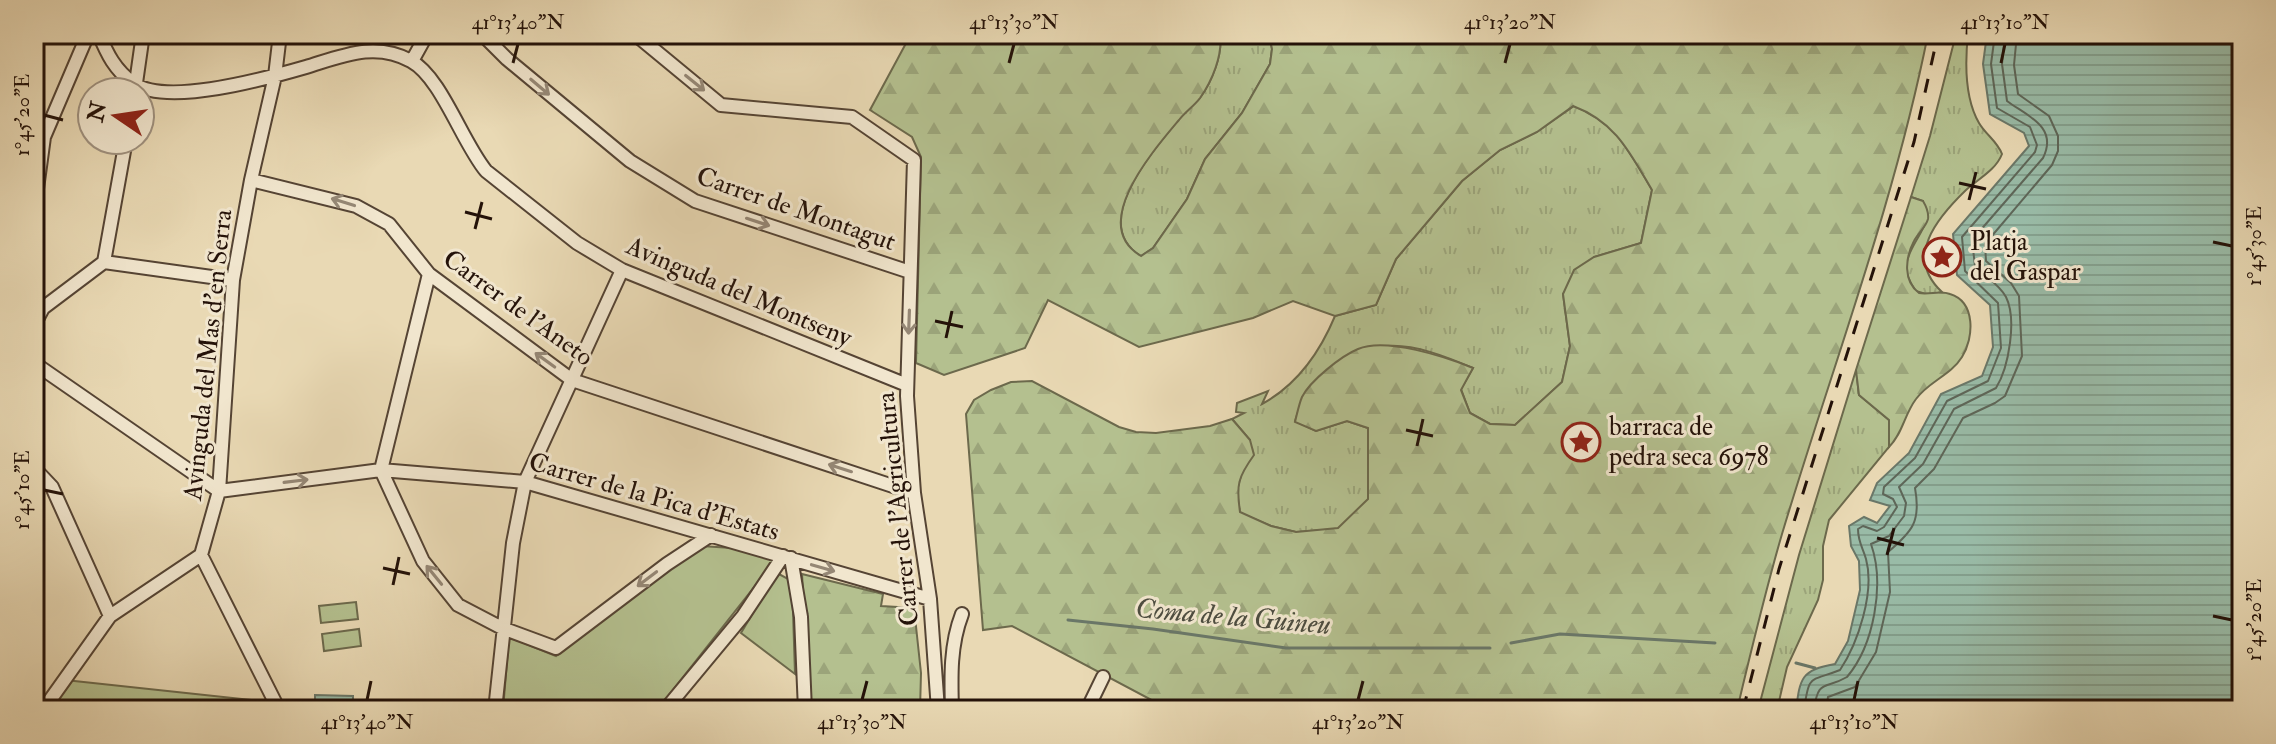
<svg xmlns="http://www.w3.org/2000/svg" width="2276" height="744" viewBox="0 0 2276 744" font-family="'IM FELL Double Pica',serif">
  <defs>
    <pattern id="grass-tufts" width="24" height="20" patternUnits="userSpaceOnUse" patternTransform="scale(2)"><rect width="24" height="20" fill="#b4c08f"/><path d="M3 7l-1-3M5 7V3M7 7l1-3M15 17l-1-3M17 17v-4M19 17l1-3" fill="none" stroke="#9ba47a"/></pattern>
    <pattern id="forest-firs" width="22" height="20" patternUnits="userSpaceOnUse" patternTransform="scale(2)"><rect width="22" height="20" fill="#b4c08f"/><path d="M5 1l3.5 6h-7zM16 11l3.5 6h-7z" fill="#9ba47a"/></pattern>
    <pattern id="water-rules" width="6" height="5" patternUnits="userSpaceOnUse" patternTransform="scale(2)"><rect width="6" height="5" fill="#99bba7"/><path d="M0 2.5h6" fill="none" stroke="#84a08e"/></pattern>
  </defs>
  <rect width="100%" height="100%" fill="#e9d9b4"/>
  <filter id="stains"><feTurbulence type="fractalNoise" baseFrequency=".0025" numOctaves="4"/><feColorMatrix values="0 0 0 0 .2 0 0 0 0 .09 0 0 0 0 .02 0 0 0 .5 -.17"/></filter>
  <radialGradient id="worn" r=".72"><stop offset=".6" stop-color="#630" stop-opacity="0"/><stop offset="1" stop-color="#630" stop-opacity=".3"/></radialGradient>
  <path fill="url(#grass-tufts)" stroke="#6c694c" stroke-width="2" d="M1220,34H1269L1272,49L1270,64L1242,113L1205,159L1187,199L1153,248L1141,256C1088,224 1153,151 1178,120C1185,112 1194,106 1200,98C1212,82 1223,54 1220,34Z
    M1956,34H1968C1965,62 1964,97 1979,123C1986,135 1997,141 2002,154C1996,170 1978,179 1966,190C1937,218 1904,257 1942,292L1929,295L1916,291C1895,264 1913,250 1924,226C1926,220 1923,208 1923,201L1911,197L1930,136Z
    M1574,106C1616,122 1630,153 1652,190L1641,243L1594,257L1563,294L1570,346L1562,382L1515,425L1490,424L1470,413L1461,389L1473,368C1447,357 1415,344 1387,346C1380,347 1370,352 1363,355C1323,370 1308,378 1295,421L1316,431L1347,421L1368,428V500L1338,529L1296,532L1271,526L1240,513L1237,491L1250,440L1232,419L1244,413L1236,412L1237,403L1268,391L1262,404C1297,385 1320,352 1335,316L1376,305L1396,259L1462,181L1500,150L1537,132Z
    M1856,370L1859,395L1889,420V447L1829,520L1823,546V580L1818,600L1787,667L1777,710H1758L1799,555Z"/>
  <path fill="url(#forest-firs)" stroke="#6c694c" stroke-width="2" d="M911,34H1220C1223,55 1212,81 1200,98C1194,106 1185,112 1179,120C1153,151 1088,225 1141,256L1153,248L1187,199L1205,159L1242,113L1270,64L1272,49L1269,34H1928C1894,205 1832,367 1782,534C1765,592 1751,651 1737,710H1193L1159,704L1012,626L983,630L966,414L974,400L991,390L1011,382L1032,381L1119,427L1136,432L1156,433L1210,426L1232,419L1250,440L1254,455C1238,477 1236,485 1240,512L1271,526L1296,532L1338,528L1368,499V428L1347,421L1316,431L1295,422C1297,414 1299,404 1302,397C1310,381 1341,356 1358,349C1386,337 1446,357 1473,368L1461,390L1470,413L1490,424L1515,425L1562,382L1570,346L1563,294L1574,270L1594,257L1641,243L1652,190C1630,153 1616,122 1573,106L1537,132L1500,150L1462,181L1396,259L1376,305L1335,316L1293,301L1253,318L1139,347L1048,300L1025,348L944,375L916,363L921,157L912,137L870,110Z
    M1911,197L1923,201C1926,206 1929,212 1928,219C1926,227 1918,233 1914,241C1905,258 1903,281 1919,293C1930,295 1940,290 1950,294C1976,302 1974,338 1962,357C1951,375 1928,382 1916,399C1904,415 1903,433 1889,447V420L1859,395L1856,370Z
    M802,574L883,594L881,606L914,608L921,673L920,710H810Z"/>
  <path fill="#b4c08f" stroke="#6c694c" stroke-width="2" d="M701,546L732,548L773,557L774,562L657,710H503L509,637L556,656Z
    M777,573L792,581L795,674L741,633Z
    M356,602L358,619L321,623L319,606Z
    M359,629L361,646L324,651L322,634Z
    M65,680L261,701L269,710H43Z"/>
  <path fill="url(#water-rules)" stroke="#6a7768" stroke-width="2" d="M1987,34H2242V710H1796C1800,678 1801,670 1835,664L1848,641L1860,590L1859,561L1851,546L1849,526L1864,517L1877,523L1890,506L1870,500L1877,483L1909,453L1941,394L1982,376L1993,347L1990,305L1957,275L1953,234L2029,146L2024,133L1990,114L1983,64Z
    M315,695L353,696V710H315Z"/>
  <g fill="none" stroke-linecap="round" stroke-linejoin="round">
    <path stroke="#5e6658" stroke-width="2" d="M1804,710C1809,673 1810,682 1840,670C1858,643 1875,592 1866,559C1863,548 1858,542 1858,529L1863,526L1877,531L1884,527L1897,507L1893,499L1883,494L1884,487L1915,458L1947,401L1988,381L2001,348L1998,303L1965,271L1962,237L2035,152L2037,145L2030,127L1997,108L1991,64L1995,34
      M1814,710C1818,678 1825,690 1847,677C1874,645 1885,584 1871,544L1889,536L1904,516L1906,503L1899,487L1923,464L1954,409L1996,388C2009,367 2017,319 2006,297C2000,285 1984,275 1975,266L1972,240L2043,158C2059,126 2025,115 2007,101L2002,64L2005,34
      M1826,710L1828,697L1855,687L1876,652L1890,592L1888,552C1913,531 1921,521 1915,488L1934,469L1963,418L1995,403L2005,396L2022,356L2019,296L2011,283L1986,261L1985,244L2052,165L2058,151V136L2049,116L2018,94L2014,65L2017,34"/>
    <path stroke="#6a7768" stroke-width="3" d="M1068,620L1153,629L1286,648H1490
      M1511,643L1560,634L1715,643
      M1796,663L1815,668"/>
    <defs>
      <path id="minor" d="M99,34C107,54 115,70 133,83C167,107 268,78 306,67C342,56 375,41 411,61C441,77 462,142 486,171L577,243L622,270L907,385
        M482,34L507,59L630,161L695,201L910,272
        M635,34L721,105L852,117L914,160L907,396L914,493L930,599L938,710
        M412,61L427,34
        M135,90L143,34
        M251,180L356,206L389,224L429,274L572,380L914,493
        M34,211L44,137L88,34
        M104,262L126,140
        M429,274L381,470L423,561L458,605L502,628L556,648L667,564L711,535
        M34,294L43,308L34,325
        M43,308L104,262L233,280
        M34,363L219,491L381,470L525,482L930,599
        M34,468L52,487L110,616
        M201,555L279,710
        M791,558L801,617L805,710
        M43,710L110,616L201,555L219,491L233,280L251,180L275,76L280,34
        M495,710L513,543L525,482L622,270
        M665,710L743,616L783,556
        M952,710C951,677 950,645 962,614
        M1087,710L1103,677"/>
    </defs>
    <use href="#minor" stroke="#554434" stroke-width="16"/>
    <use href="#minor" stroke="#f1e6ce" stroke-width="12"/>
    <path stroke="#241209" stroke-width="3" stroke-dasharray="14 14" stroke-linecap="butt" d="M1743,710L1779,569L1914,142L1938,34"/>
  </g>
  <defs><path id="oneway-shaft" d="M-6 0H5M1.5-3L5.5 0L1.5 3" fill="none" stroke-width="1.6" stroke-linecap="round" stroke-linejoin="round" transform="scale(2)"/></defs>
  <g stroke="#958775">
    <use href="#oneway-shaft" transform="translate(695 83) rotate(39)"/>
    <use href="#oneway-shaft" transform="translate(540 87) rotate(40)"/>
    <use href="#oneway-shaft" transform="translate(343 202) rotate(-163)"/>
    <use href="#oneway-shaft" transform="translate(758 222) rotate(18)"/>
    <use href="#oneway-shaft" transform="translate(909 322) rotate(92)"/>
    <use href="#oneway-shaft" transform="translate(545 360) rotate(-144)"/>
    <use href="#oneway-shaft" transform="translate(840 468) rotate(-162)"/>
    <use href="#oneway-shaft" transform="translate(296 481) rotate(-7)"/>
    <use href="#oneway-shaft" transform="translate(823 568) rotate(16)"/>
    <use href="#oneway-shaft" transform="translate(434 575) rotate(-129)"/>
    <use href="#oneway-shaft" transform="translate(647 579) rotate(143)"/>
  </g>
  <path fill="none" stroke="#241209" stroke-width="3" d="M513,63L518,44M1009,63L1014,44M1505,63L1510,44M2001,63L2005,44M44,115L63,120M1959,183L1986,189M1969,200L1976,172M465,212L492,219M475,229L482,202M2213,242L2232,246M935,321L963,327M946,338L952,311M1406,430L1433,436M1417,446L1423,419M44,490L63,494M1877,538L1904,545M1887,555L1894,528M383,568L410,574M393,585L399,557M2213,616L2232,620M367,700L371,681M862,700L867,681M1358,700L1363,681M1854,700L1858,681"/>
  <defs>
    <symbol id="sight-ring" viewBox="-11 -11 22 22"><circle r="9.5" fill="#f1e6ce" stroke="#8f2418" stroke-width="1.5"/><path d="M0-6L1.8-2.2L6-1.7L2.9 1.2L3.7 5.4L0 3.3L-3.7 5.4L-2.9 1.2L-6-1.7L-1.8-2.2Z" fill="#8f2418"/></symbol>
  </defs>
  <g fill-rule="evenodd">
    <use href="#sight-ring" x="1920" y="235" width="44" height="44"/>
    <use href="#sight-ring" x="1559" y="420" width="44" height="44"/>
  </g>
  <g text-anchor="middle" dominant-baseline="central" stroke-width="6" stroke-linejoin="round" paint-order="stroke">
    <g font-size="26" fill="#241209" stroke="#f1e6ce">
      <text transform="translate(796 209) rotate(19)">Carrer de Montagut</text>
      <text transform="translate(739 292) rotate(23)">Avinguda del Montseny</text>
      <text transform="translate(518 308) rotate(36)">Carrer de l'Aneto</text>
      <text transform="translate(208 355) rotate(-84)">Avinguda del Mas d'en Serra</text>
      <text transform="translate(654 497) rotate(16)">Carrer de la Pica d'Estats</text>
      <text transform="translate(898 509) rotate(-96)">Carrer de l'Agricultura</text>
    </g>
    <g font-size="26" fill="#241209" stroke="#f1e6ce" text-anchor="start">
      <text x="1970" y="242">Platja<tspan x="1970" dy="30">del Gaspar</tspan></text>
      <text x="1609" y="427">barraca de<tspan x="1609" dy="30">pedra seca 6978</tspan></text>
    </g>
    <g font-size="28" font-style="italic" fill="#4d4d40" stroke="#f1e6ce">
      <text transform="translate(1233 617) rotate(5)">Coma de la Guineu</text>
    </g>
  </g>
  <rect width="2276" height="744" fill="none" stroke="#e9d9b4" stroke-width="88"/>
  <g transform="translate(116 116) rotate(283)"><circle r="38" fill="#f1e6ce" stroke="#9f917f" stroke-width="2"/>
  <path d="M0-6L14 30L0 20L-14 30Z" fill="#8f2418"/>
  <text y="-12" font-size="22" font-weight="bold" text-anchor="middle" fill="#241209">N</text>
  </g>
  <rect x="44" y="44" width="2188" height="656" fill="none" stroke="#241209" stroke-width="3"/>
  <g font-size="20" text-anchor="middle" fill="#241209">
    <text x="518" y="29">41°13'40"N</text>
    <text x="1014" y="29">41°13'30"N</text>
    <text x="1510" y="29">41°13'20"N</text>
    <text x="2005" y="29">41°13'10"N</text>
    <text transform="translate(22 115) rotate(-90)" y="7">1°45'20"E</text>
    <text transform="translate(2254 246) rotate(-90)" y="7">1°45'30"E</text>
    <text transform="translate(22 490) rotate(-90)" y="7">1°45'10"E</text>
    <text transform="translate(2254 620) rotate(-90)" y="7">1°45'20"E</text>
    <text x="367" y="729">41°13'40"N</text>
    <text x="862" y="729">41°13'30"N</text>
    <text x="1358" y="729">41°13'20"N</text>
    <text x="1854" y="729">41°13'10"N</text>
  </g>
  <rect width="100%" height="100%" filter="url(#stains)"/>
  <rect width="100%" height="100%" fill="url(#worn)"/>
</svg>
